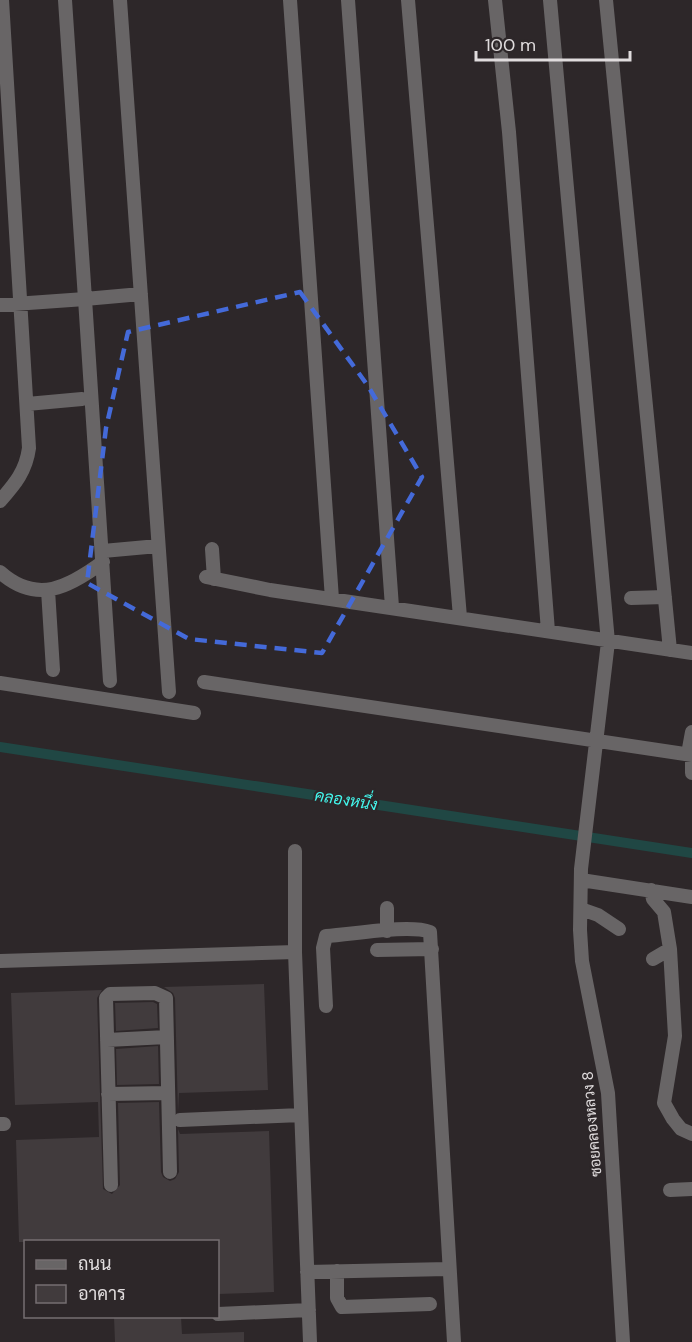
<svg xmlns="http://www.w3.org/2000/svg" width="692" height="1342" viewBox="0 0 692 1342" font-family="'DM Sans',Sarabun,sans-serif">
  <rect width="100%" height="100%" fill="#2d2729"/>
  <g fill="none" stroke-linecap="round" stroke-linejoin="round">
    <path stroke="#204744" stroke-width="10" d="M0,747L692,853"/>
  </g>
  <path fill="#413b3d" d="M264,984L268,1090L179,1093L178,1112L175,998L173,993L164,987Z
    M102,990L97,998L103,1189L112,1194L120,1185L118,1103L159,1102L161,1172L163,1177L170,1181L175,1179L179,1172L178,1129L180,1134L269,1131L274,1292L218,1294V1242H19L16,1140L99,1137L98,1102L15,1105L11,993Z
    M153,1002L157,1004L158,1028L116,1031L115,1003Z
    M158,1046L159,1084L117,1085L116,1049Z
    M114,1317H181L182,1334L244,1332V1342H115Z"/>
  <g fill="none" stroke-linecap="round" stroke-linejoin="round">
    <path stroke="#686566" stroke-width="14" d="M65,0L85,299L141,294
      M120,0L169,692
      M290,0L332,599
      M348,0L392,607
      M408,0L460,617
      M495,0L509,132L548,631
      M550,0L608,642L581,869L580,930L582,961L608,1093L623,1342
      M606,0L670,650
      M0,305L85,299L110,681
      M27,404L82,399
      M0,501C15,484 26,471 29,448L2,0
      M212,549L214,579
      M103,551L158,546
      M0,572C37,605 69,587 103,562
      M206,577L270,590L692,653
      M48,590L53,670
      M631,598L665,597
      M204,682L692,755
      M0,683L194,713
      M688,754L692,732
      M692,755V773
      M295,851V952L310,1342
      M581,880L692,897
      M651,890L653,899L664,912L670,949L653,959
      M387,908V931
      M581,909L598,915L619,929
      M670,949L675,1036L664,1103L673,1119L681,1129L692,1134
      M377,950L432,949
      M0,961L295,952
      M326,1006L323,948L326,936C350,935 409,924 430,932L454,1342
      M107,1040L167,1037
      M108,1094L168,1093
      M180,1120L301,1115
      M0,1124H4
      M111,1185L106,998L110,994L155,993L166,998L170,1172
      M670,1190L692,1189
      M337,1271V1298L342,1307L430,1304
      M307,1272L448,1269
      M218,1314L309,1310"/>
  </g>
  <path fill="none" stroke="#446ad9" stroke-width="4.5" stroke-dasharray="12 8" stroke-linejoin="round" d="M300,292L368,386L422,477L322,653L189,639L87,583L106,428L128,332Z"/>
  <g text-anchor="middle" dominant-baseline="central" stroke-width="4.5" stroke-linejoin="round" paint-order="stroke">
    <g font-size="15" fill="#e0dcdd" stroke="#2d2729">
      <text transform="translate(592 1124) rotate(-95)">ซอยคลองหลวง 8</text>
    </g>
    <g font-size="16" font-style="italic" fill="#43f7ed" stroke="#2d2729">
      <text transform="translate(346 800) rotate(9)">คลองหนึ่ง</text>
    </g>
  </g>
  <rect x="24" y="1240" width="195" height="78" fill="#2d2729" stroke="#756f71" stroke-width="1.5"/>
  <rect x="36" y="1260" width="30" height="9" fill="#686566" stroke="#756f71" stroke-width="1.5"/>
  <text x="78" y="1270" font-size="18" fill="#e0dcdd">ถนน</text>
  <rect x="36" y="1285" width="30" height="18" fill="#413b3d" stroke="#756f71" stroke-width="1.5"/>
  <text x="78" y="1300" font-size="18" fill="#e0dcdd">อาคาร</text>
  <path d="M476 51v9h154v-9" fill="none" stroke="#e0dcdd" stroke-width="3"/>
  <text x="485" y="51" font-size="18" fill="#e0dcdd" stroke="#2d2729" stroke-width="4.5" paint-order="stroke">100 m</text>
</svg>
